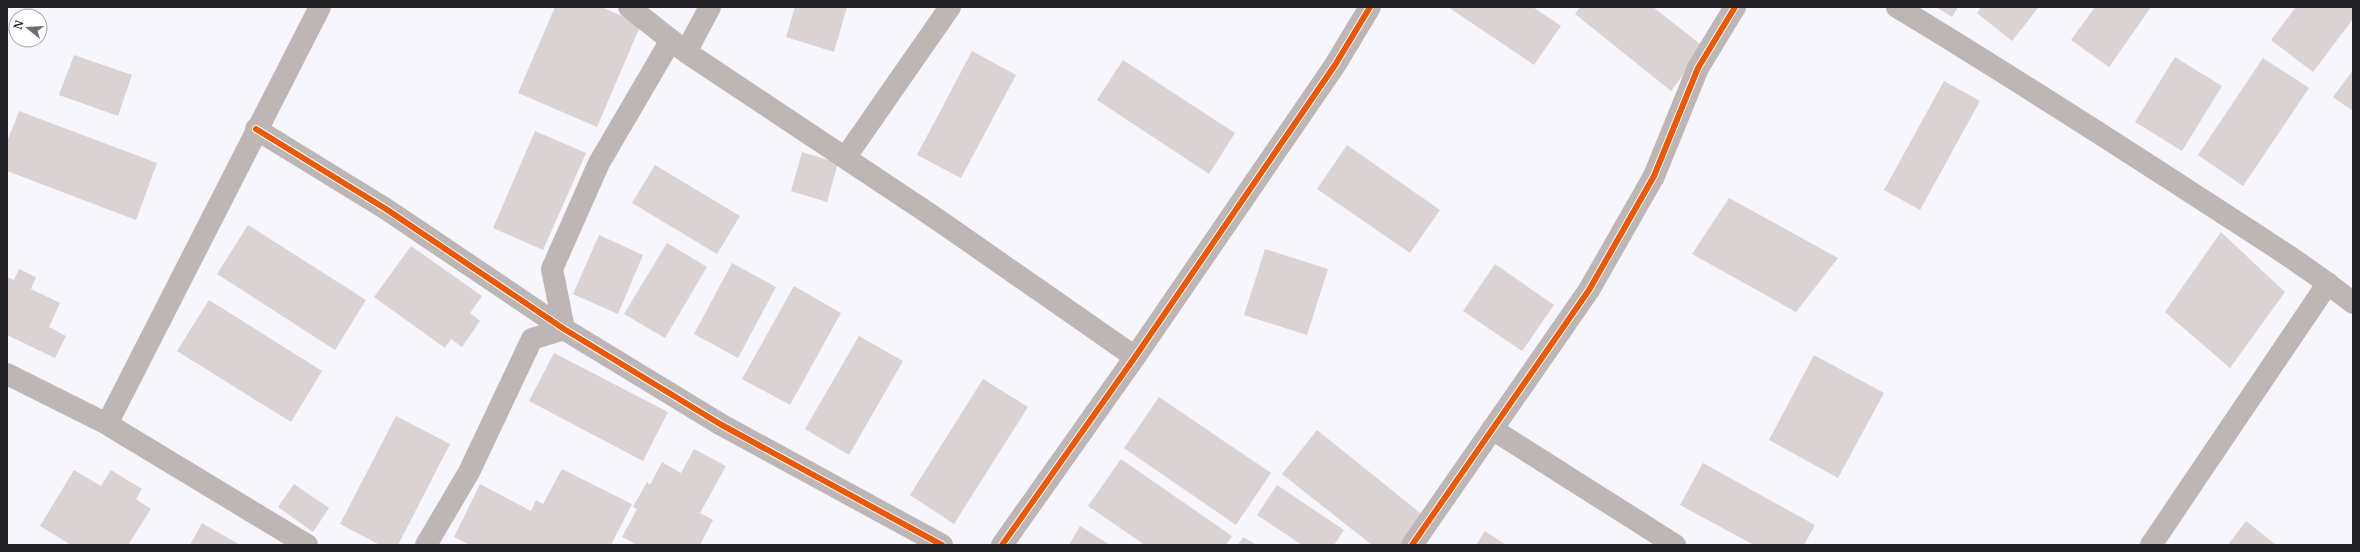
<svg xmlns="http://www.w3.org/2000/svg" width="2360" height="552" viewBox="0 0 2360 552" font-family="Merriweather,serif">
  <rect width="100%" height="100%" fill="#f7f6fc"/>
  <path fill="#dad2d3" d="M555,7H601L641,24L597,127L518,93Z
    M795,7H847L834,52L786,37Z
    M1448,7H1533L1561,26L1534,65Z
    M1580,7H1653L1704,47L1671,91L1575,14Z
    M1936,7H1958L1952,17Z
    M1981,7H2039L2012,41L1977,13Z
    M2095,7H2151L2109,67L2071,40Z
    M2296,7H2353V19L2313,72L2271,40Z
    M972,51L1016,75L961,178L917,155Z
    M74,55L132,75L118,116L59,95Z
    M2175,57L2222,86L2182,151L2135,122Z
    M2263,58L2309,88L2243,186L2198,155Z
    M1123,60L1235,133L1209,174L1097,100Z
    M2353,70V111L2333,97Z
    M1944,81L1980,101L1920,210L1884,190Z
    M19,111L157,163L136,220L7,171V142Z
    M535,131L586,153L543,250L493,228Z
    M1347,145L1440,210L1410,253L1317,189Z
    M802,152L838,163L827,202L791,191Z
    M655,165L740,216L717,254L632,203Z
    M1729,198L1838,258L1796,312L1692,254Z
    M248,225L366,300L335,350L217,274Z
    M2221,232L2285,292L2230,368L2165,312Z
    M599,235L643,255L618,314L573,294Z
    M667,243L707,267L665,338L624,314Z
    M411,246L482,296L470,313L480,321L462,347L451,339L445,348L374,297Z
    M1265,249L1328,269L1307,335L1244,315Z
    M732,263L776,287L738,358L694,334Z
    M1495,264L1554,305L1522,351L1463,311Z
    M19,269L36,277L31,289L60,303L49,327L66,336L55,358L7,335V277L14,280Z
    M794,286L841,313L790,405L742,379Z
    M209,300L322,371L291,422L177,351Z
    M859,336L903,361L849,455L805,429Z
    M554,353L668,412L643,461L529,401Z
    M1814,355L1884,393L1838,478L1769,440Z
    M983,379L1028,407L954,524L910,495Z
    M1159,397L1271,473L1236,525L1124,448Z
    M396,416L450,444L398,545H380L340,524Z
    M1317,430L1424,516L1401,545H1372L1282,474Z
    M694,449L726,466L700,513L713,520L700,545H637L622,537L637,509L633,507L647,482L650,485L662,462L681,473Z
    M1121,459L1232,536L1226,545H1145L1088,506Z
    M1703,463L1815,525L1804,545H1754L1680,505Z
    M562,469L632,504L611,545H470L454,537L480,484L531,511L536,500L543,504Z
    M74,470L101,486L111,470L142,489L136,499L151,509L128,545H71L40,526Z
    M294,484L329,508L313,532L278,507Z
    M1277,485L1344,530L1334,545H1302L1257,515Z
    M2246,521L2276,545H2228Z
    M202,523L240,545H190Z
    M1080,526L1110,545H1069Z
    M1485,531L1506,545H1476Z
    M1243,537L1257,545H1238Z"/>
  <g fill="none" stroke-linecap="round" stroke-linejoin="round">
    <path stroke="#beb5b5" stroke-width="22" d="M629,7L686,52L931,215L1135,357
      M1897,7C1992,64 2085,124 2178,184C2237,223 2298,259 2353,303
      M686,52L710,7
      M256,129L386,209L564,329L720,424L942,545
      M845,158L950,7
      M7,374L107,424L307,545
      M107,424L320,7
      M1492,429L1675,545
      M426,545L469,472L532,339L564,329L552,269L599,163L671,40
      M1002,545L1135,357L1335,65L1370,7
      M1412,545L1589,290L1654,176L1698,68L1735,7
      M2151,545L2328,283"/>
    <defs>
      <path id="cycleway" d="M256,129L386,209L564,329L720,424L942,545
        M1002,545L1135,357L1335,65L1370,7
        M1412,545L1589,290L1654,176L1698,68L1735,7"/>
    </defs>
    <use href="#cycleway" stroke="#fff" stroke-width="8"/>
    <use href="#cycleway" stroke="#e8590c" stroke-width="6"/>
  </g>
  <rect width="2360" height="552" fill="none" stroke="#232327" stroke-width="16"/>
  <g transform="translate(28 28) rotate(288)"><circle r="19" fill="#ffffff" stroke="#a7a7a9"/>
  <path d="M0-3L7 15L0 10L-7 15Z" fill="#6d6d72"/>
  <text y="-6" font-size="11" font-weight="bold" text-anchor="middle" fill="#232327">N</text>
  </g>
</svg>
